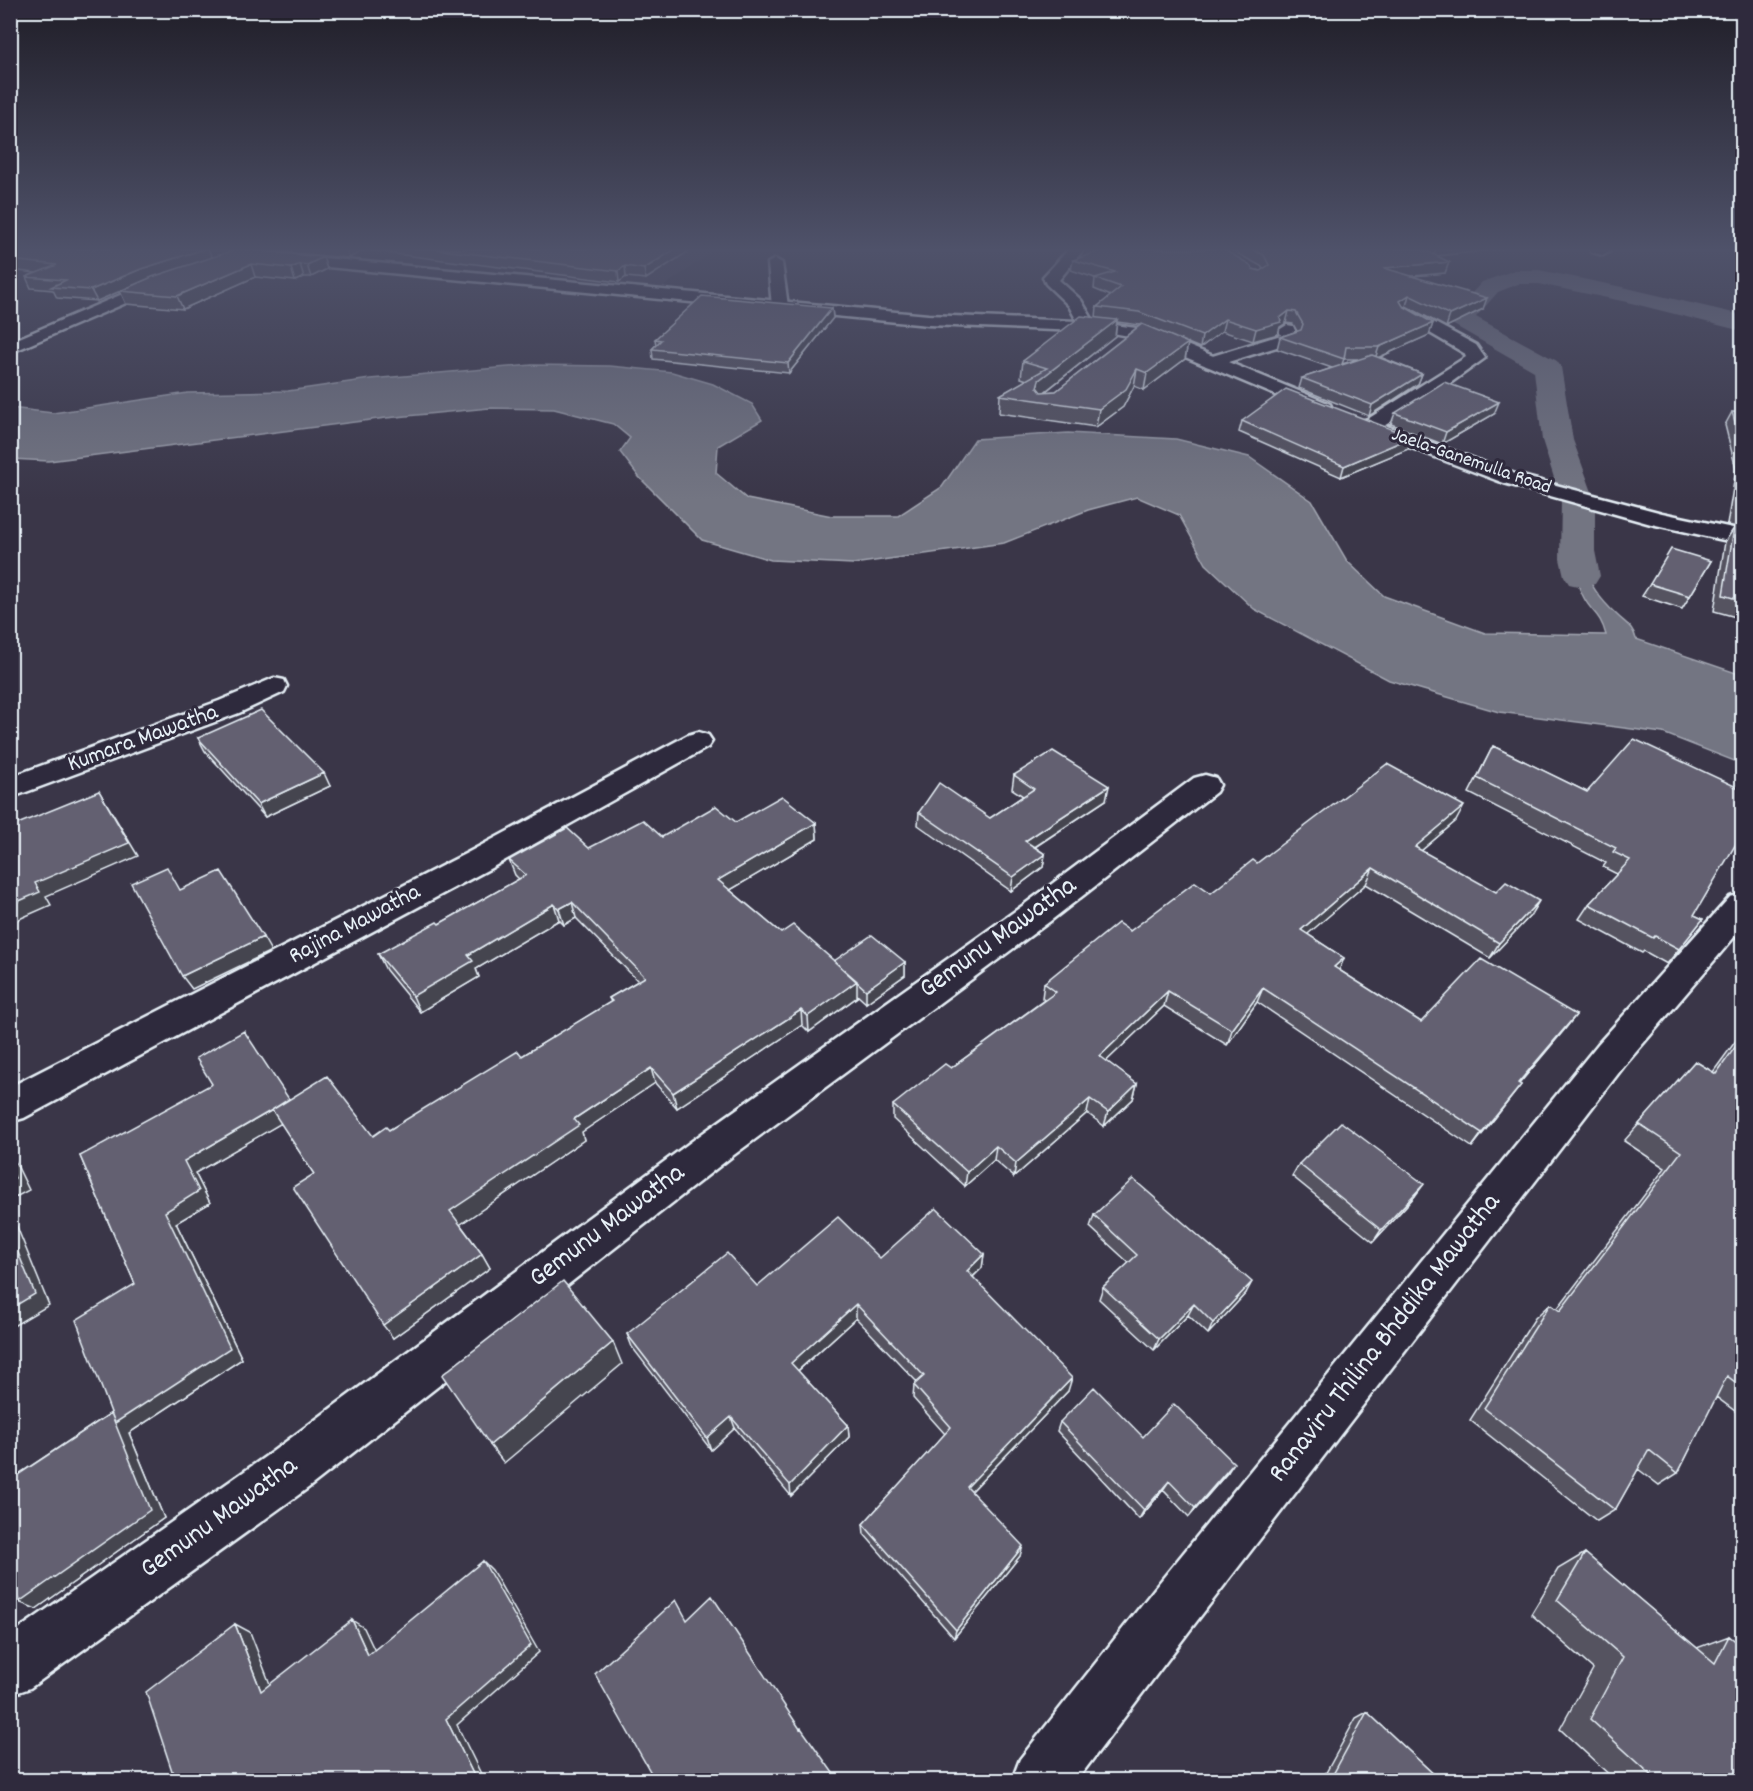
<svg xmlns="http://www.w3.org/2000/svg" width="1753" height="1791" viewBox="0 0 1753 1791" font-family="Dekko,sans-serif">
  <rect width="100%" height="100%" fill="#3a3648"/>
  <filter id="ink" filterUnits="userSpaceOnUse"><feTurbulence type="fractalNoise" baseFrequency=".0167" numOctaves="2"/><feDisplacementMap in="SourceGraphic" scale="12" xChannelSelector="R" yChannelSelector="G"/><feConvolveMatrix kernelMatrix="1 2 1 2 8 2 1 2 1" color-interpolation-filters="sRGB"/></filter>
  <g filter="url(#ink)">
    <path fill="#464354" d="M604,249H716L659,290L613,287L551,279Z"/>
    <path fill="#737482" stroke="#a2a6b1" stroke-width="1.5" d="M532,365L610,366L672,372L713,384L752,404L762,420L718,446L716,473L747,499L832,516H898L942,487L975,439L1068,433L1176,439L1249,457L1312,501L1347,561L1384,596L1485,633L1606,635C1600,612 1591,613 1583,596C1568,567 1574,536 1571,505L1587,508C1577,555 1580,581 1617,615C1626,624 1633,626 1636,639L1742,675V764L1663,733L1499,712L1389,680L1254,609L1206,564L1179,515L1137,497L1088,510L1004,543L853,564L771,560L702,540L639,477L620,452L630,438L613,424L554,409L489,408L386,418L49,461L11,459V408L53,413L188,393L288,391L370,379Z"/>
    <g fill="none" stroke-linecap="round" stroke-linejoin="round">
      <path fill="#737482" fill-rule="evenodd" d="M1515,270H1539L1627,288L1742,315V331L1627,302L1539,284H1518L1498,292L1476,317L1557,361L1561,367L1573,440L1595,500V551L1600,576L1595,584L1582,587L1569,584L1564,576L1560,559L1561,500L1542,440L1534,371L1452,324L1448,319L1482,282Z"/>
      <defs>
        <path id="street" d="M1590,249H1609L1610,251L1603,255L1592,252Z
          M775,259L782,263L788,306L780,311L772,306L768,263Z
          M165,276L173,281L170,284L10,353V342Z
          M1407,308L1476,345L1485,358L1424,402L1377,430H1363L1360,426L1363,422L1466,357L1464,353L1401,316L1399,313Z
          M1287,325L1293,326L1298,337L1296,341L1212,367L1206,366L1203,362L1206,358L1281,335L1279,330Z
          M274,678L284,680L287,686L284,692L239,713L10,798V777L219,701Z
          M698,732L708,735L712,741L708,747L491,868L24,1118L10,1122V1087L469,852L688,735Z
          M1205,775L1216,778L1220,785L1216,792L1049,922L731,1157L308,1488L30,1688L10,1695V1635L272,1452L703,1133L1025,904L1194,778Z
          M1742,894V928L1624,1066L1193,1626L1077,1780H1012L1020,1759L1155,1588L1598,1044L1730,897Z"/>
        <path id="secondary" d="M176,249H228L928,315L1077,321L1069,306L1046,284L1043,277L1069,249H1084L1059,280L1081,300L1094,322L1150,330L1330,404L1332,408L1330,412H1316L1140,338L1107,332L928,325L183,253Z
          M1368,419L1518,475L1662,513L1742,530V544L1651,524L1504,483L1361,429L1358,425L1361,421Z"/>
      </defs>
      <use href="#street" stroke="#e8f1f8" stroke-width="5"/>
      <use href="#secondary" stroke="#e8f1f8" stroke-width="5"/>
      <use href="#street" fill="#2f2a3d" fill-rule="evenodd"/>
      <use href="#secondary" fill="#2f2a3d" fill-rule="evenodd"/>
    </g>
    <path fill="#555361" stroke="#e8f1f8" stroke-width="1.5" fill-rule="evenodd" d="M10,249H208L212,257H323L327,269L311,277H304L295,281L255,277L183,309L126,304L120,291L97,301L57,298L53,290L31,288L26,277L36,273L10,270Z
      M251,249H692L646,279L626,277L619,282L364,250L349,258Z
      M1229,249H1417L1424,251L1420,249H1502L1437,256L1449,262L1445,273L1412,276L1483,309L1446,327L1406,306L1405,307L1433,323L1429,335L1380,357L1422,374L1418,384L1369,416L1299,388L1302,378L1332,368L1277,349L1280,337L1297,331L1293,324L1286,323L1280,327L1278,334L1253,341L1222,331L1200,348L1188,343L1185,359L1144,390L1134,386L1123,407L1096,427L999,413L1000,395L1027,380L1021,378L1023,361L1096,318L1097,307L1111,296L1094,289L1095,278L1071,270L1073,260L1253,269L1260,271L1263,269L1261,266ZM1117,322L1140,325L1056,391L1045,392L1115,336ZM1344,359H1358L1342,364Z
      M832,308L833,318L789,373L653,359L652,349L656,345L655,339Z
      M1732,412L1743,413V528L1727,525L1736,469L1725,425Z
      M1395,413L1494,414L1442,444L1391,424Z
      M1242,421L1412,437L1408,449L1341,477L1239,432Z
      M1734,528L1743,529V619L1714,611L1725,542Z
      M1711,561L1682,609L1642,596L1650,584Z
      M198,738L330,786L265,817L205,751Z
      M1493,746L1587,792L1694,915L1703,919L1667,964L1644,951L1642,953L1579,919L1589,904L1617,874L1603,867L1606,863L1469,793Z
      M1014,775L1106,800L1035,847L1045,854L1043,867L1011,891L918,825L919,812L990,818L1023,796L1012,789Z
      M1456,821L1421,851L1530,916L1490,958L1366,884L1307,934L1344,958L1339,970L1421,1022L1576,1015L1565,1029L1519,1084L1521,1085L1510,1099L1472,1147L1257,1002L1227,1045L1164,1006L1106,1061L1137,1084L1133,1099L1104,1126L1087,1113L1014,1177L994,1160L965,1186L893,1119V1105L951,1068L1044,1000L1042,998L1044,983L1130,931L1211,893L1257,863Z
      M736,822L816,823L817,839L730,890L781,933L834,961L905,962V975L866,1003L857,995V997L809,1032L802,1025L677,1108L655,1083L582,1132L584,1140L460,1224L482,1254L490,1268L393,1338L314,1174L281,1123L195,1173L210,1203L176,1223L242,1359L129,1433L164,1518L36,1609L19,1602L16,1593L10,1597V1480L111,1413L135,1284L80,1156L289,1099L373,1136L389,1130L522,1056L611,1002L609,998L638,981L576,918L564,925L559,920L476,969L479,977L420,1012L386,970L378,954L439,924L519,879L515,875L509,860L589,848L662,837Z
      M1743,1031V1417L1716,1397L1678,1473L1659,1485L1638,1469L1615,1510L1597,1521L1470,1420L1535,1318L1550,1304L1557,1309L1665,1168L1624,1141L1695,1061L1713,1072Z
      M1299,1164L1415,1196L1373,1242L1292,1176Z
      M1094,1215L1246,1293L1208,1334L1188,1315L1154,1350L1099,1299L1103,1287L1129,1263L1090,1227Z
      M984,1254L982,1268L973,1277L1068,1391L971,1492L1020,1556L954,1638L864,1534L863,1524L945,1434L913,1398L914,1385L917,1382L856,1318L798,1371L848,1425L849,1437L791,1496L735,1428L711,1450L632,1347L627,1334L880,1258Z
      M1060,1422L1143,1437L1228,1472L1189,1517L1163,1490L1139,1519L1057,1431Z
      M1585,1553L1697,1648L1729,1636L1743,1780H1615L1560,1729L1593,1669L1531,1614L1558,1569Z
      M1367,1712L1440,1780H1322L1356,1718Z"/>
    <path fill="#45444f" stroke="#e8f1f8" stroke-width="1.5" d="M204,249H208L212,258L146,280L97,301L91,290L141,269Z
      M346,249H363L364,250L349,258Z
      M675,249H692L646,279L644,269Z
      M1436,249H1502L1434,256Z
      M323,257L327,269L311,277L307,265Z
      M1449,262L1445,273L1381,279L1384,268Z
      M251,264L255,277L183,309L177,296Z
      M300,264L304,277L295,281L291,268Z
      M625,266L626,277L619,282L618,271Z
      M1409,295L1406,306L1397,313L1400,301Z
      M1487,298L1483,309L1446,327L1450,315Z
      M832,308L833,318L789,373L788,363Z
      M1289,311L1286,323L1280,327L1278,334L1253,341L1256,329L1280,318Z
      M1225,319L1222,331L1200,348L1202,336Z
      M1117,320L1115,336L1038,397L1037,387L1039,380Z
      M1433,323L1429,335L1375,359L1379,347Z
      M1188,343L1185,359L1144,390L1147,373Z
      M1137,369L1134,386L1123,407L1096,427L1099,409Z
      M1422,374L1418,384L1369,416L1372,405Z
      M1499,402L1494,414L1442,444L1446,432Z
      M1412,437L1408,449L1341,477L1344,466Z
      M324,773L330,786L265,817L258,804Z
      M1109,786L1106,800L1024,854L1025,841Z
      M99,791L138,856L46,896L51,905L10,923V905L35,883Z
      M1464,806L1456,821L1408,862L1415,847Z
      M816,823L817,839L720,896L718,880Z
      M1045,854L1043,867L1011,891L1013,877Z
      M1373,868L1366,884L1295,945L1301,930Z
      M1539,901L1530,916L1490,958L1499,943Z
      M572,902L576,918L564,925L559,909Z
      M554,904L559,920L476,969L479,977L420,1012L413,996L468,955Z
      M263,937L271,951L192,989L182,976Z
      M1344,958L1338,973L1334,967Z
      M905,962V975L866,1003V990Z
      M857,981V997L809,1032L808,1016Z
      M1263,988L1257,1002L1227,1045L1232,1030Z
      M1168,991L1164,1006L1096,1071L1100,1056Z
      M801,1010L802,1025L677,1108L673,1093Z
      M1576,1015L1565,1029L1507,1098L1518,1083Z
      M651,1068L655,1083L582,1132L584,1140L458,1226L450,1211L574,1119Z
      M1137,1084L1133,1099L1104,1126L1108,1112Z
      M1521,1085L1510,1099L1472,1147L1482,1133Z
      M1090,1099L1087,1113L1014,1177L1016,1163Z
      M290,1100L299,1113L195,1173L210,1203L176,1223L242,1359L129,1433L164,1518L36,1609L19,1602L111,1413L165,1212L184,1161Z
      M996,1146L994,1160L965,1186L967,1172Z
      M10,1151L29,1190L10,1200Z
      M1424,1184L1415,1196L1373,1242L1381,1230Z
      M10,1218L15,1222L49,1305L10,1328Z
      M482,1254L490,1268L393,1338L383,1325Z
      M984,1254L982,1268L965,1284L967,1271Z
      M1252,1282L1246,1293L1208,1334L1213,1323Z
      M856,1304V1318L793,1375L791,1363Z
      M1194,1304L1188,1315L1154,1350L1159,1339Z
      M613,1342L622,1364L504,1463L490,1445Z
      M1072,1378L1068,1391L965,1498L967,1487Z
      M731,1417L735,1428L711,1450L707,1438Z
      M848,1425L849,1437L791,1496L790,1485Z
      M1234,1463L1228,1472L1189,1517L1195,1508Z
      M1169,1481L1163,1490L1139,1519L1144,1510Z
      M1023,1546L1020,1556L954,1638L956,1630Z
      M483,1561L492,1570L539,1652L457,1725L484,1780H476L446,1719Z
      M11,1577L29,1585L10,1597V1578Z
      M352,1620L364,1628L380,1662L368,1655Z
      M235,1624L250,1632L275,1697L261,1691Z"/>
    <path fill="#636171" stroke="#e8f1f8" stroke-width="1.5" d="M10,249H204L141,269L91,290L51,287L66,280L26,277L57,265L10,260Z
      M237,249L323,257L307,265L300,264L291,268L251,264L177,296L120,291L152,277Z
      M433,249H675L644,269L625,266L618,271Z
      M1106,249H1223L1249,264L1253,269L1260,271L1269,265L1264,255L1251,249H1417L1429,252L1449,262L1384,268L1487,298L1450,315L1409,295L1400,301L1403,306L1433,323L1379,347H1346L1344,359L1280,337L1301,330L1303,324L1296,312L1289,311L1280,318L1281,322L1256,329L1225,319L1202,336L1139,312L1097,307L1121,287L1095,278L1115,272L1073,260Z
      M702,296L832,308L788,363L652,349L661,340L655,339Z
      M1081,316L1117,320L1039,380L1037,387L1041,392L1056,391L1142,324L1188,343L1147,373L1137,369L1126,389L1099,409L1000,395L1047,368L1023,361Z
      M1372,355L1422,374L1372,405L1302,378Z
      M1444,382L1499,402L1446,432L1395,413Z
      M1286,389L1412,437L1344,466L1242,421Z
      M1732,412L1743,413V448Z
      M1743,468V511L1736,510Z
      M1734,528L1743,529V601L1723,595Z
      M1671,549L1711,561L1690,596L1650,584Z
      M261,710L324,773L258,804L198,738Z
      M1634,739L1743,790V832L1694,915L1703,919L1679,949L1655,936L1653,938L1589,904L1630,860L1613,852L1616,848L1477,778L1493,746L1587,792Z
      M1053,751L1109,786L1025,841L1045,854L1013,877L919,812L939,783L990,818L1034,789L1014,775Z
      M1387,764L1464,806L1415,847L1496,892L1506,882L1539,901L1499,943L1373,868L1301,930L1344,958L1334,967L1421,1022L1481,959L1576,1015L1518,1083L1521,1085L1482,1133L1263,988L1232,1030L1168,991L1100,1056L1137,1084L1108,1112L1090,1099L1016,1163L996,1146L967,1172L893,1105L945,1064L951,1068L1056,992L1044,983L1118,923L1130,931L1195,882L1211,893L1253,860L1257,863Z
      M99,791L129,843L35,883L40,892L10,905V827Z
      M782,796L816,823L718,880L781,933L793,925L857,981L808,1016L801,1010L673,1093L651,1068L574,1119L579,1125L450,1211L482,1254L383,1325L293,1187L314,1174L272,1110L327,1076L373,1136L386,1127L389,1130L518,1051L522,1056L612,1001L609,998L645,977L572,902L559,909L554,904L468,955L473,961L413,996L378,954L437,922L439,924L526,875L509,860L567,828L589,848L643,820L662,837L716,806L736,822Z
      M167,867L180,890L221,871L263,937L182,976L131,883Z
      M872,935L905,962L866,990L834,961Z
      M244,1031L289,1099L272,1110L184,1161L199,1191L165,1212L230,1348L115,1423L76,1320L135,1284L80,1156L212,1084L196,1058Z
      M1743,1036V1388L1727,1376L1678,1473L1649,1450L1615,1510L1484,1408L1550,1304L1560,1311L1681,1152L1639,1124L1695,1061L1716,1074Z
      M1341,1122L1424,1184L1381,1230L1299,1164Z
      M10,1167L15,1178L10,1181Z
      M1133,1179L1252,1282L1213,1323L1194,1304L1159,1339L1103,1287L1137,1255L1094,1215Z
      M936,1208L984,1254L967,1271L1072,1378L967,1487L1023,1546L956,1630L863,1524L951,1427L914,1385L924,1376L856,1304L791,1363L848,1425L790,1485L731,1417L707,1438L627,1334L727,1253L757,1286L838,1217L880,1258Z
      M10,1233L35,1294L10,1309Z
      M563,1281L613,1342L490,1445L442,1375Z
      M1094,1387L1143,1437L1174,1404L1234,1463L1195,1508L1169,1481L1144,1510L1060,1422Z
      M111,1413L150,1510L19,1602L11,1577L10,1578V1480Z
      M1585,1553L1715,1663L1729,1636L1743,1647V1780H1657L1590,1719L1623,1657L1557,1600Z
      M483,1561L531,1645L446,1719L476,1780H175L146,1692L235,1624L261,1691L352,1620L368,1655Z
      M712,1596L800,1729L801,1728L838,1780H655L595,1674L676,1600L687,1620Z
      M1367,1712L1440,1780H1330Z"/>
  </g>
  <linearGradient id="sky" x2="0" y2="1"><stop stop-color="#201e28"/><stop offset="0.5" stop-color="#4f526a"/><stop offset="1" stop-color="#4f526a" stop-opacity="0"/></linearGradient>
  <rect width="1753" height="500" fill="url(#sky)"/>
  <g text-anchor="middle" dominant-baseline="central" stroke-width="6" stroke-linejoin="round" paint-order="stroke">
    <g font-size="20" fill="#e8f1f8" stroke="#2f2a3d">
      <text transform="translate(1471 462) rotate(19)">Jaela-Ganemulla Road</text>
    </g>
    <g font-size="24" fill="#e8f1f8" stroke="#2f2a3d">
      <text transform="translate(143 739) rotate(-20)">Kumara Mawatha</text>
      <text transform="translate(355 925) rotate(-28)">Rajina Mawatha</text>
    </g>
    <g font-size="28" fill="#e8f1f8" stroke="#2f2a3d">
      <text transform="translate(999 939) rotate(-36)">Gemunu Mawatha</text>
      <text transform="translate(608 1227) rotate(-37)">Gemunu Mawatha</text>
      <text transform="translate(1386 1339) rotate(-52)">Ranaviru Thilina Bhddika Mawatha</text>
      <text transform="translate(220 1519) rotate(-36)">Gemunu Mawatha</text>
    </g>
  </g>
  <rect width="1753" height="1791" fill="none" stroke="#2f2a3d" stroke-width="36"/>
  <rect x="18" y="18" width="1717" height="1755" fill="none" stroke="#e8f1f8" stroke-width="2" filter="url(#ink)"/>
</svg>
